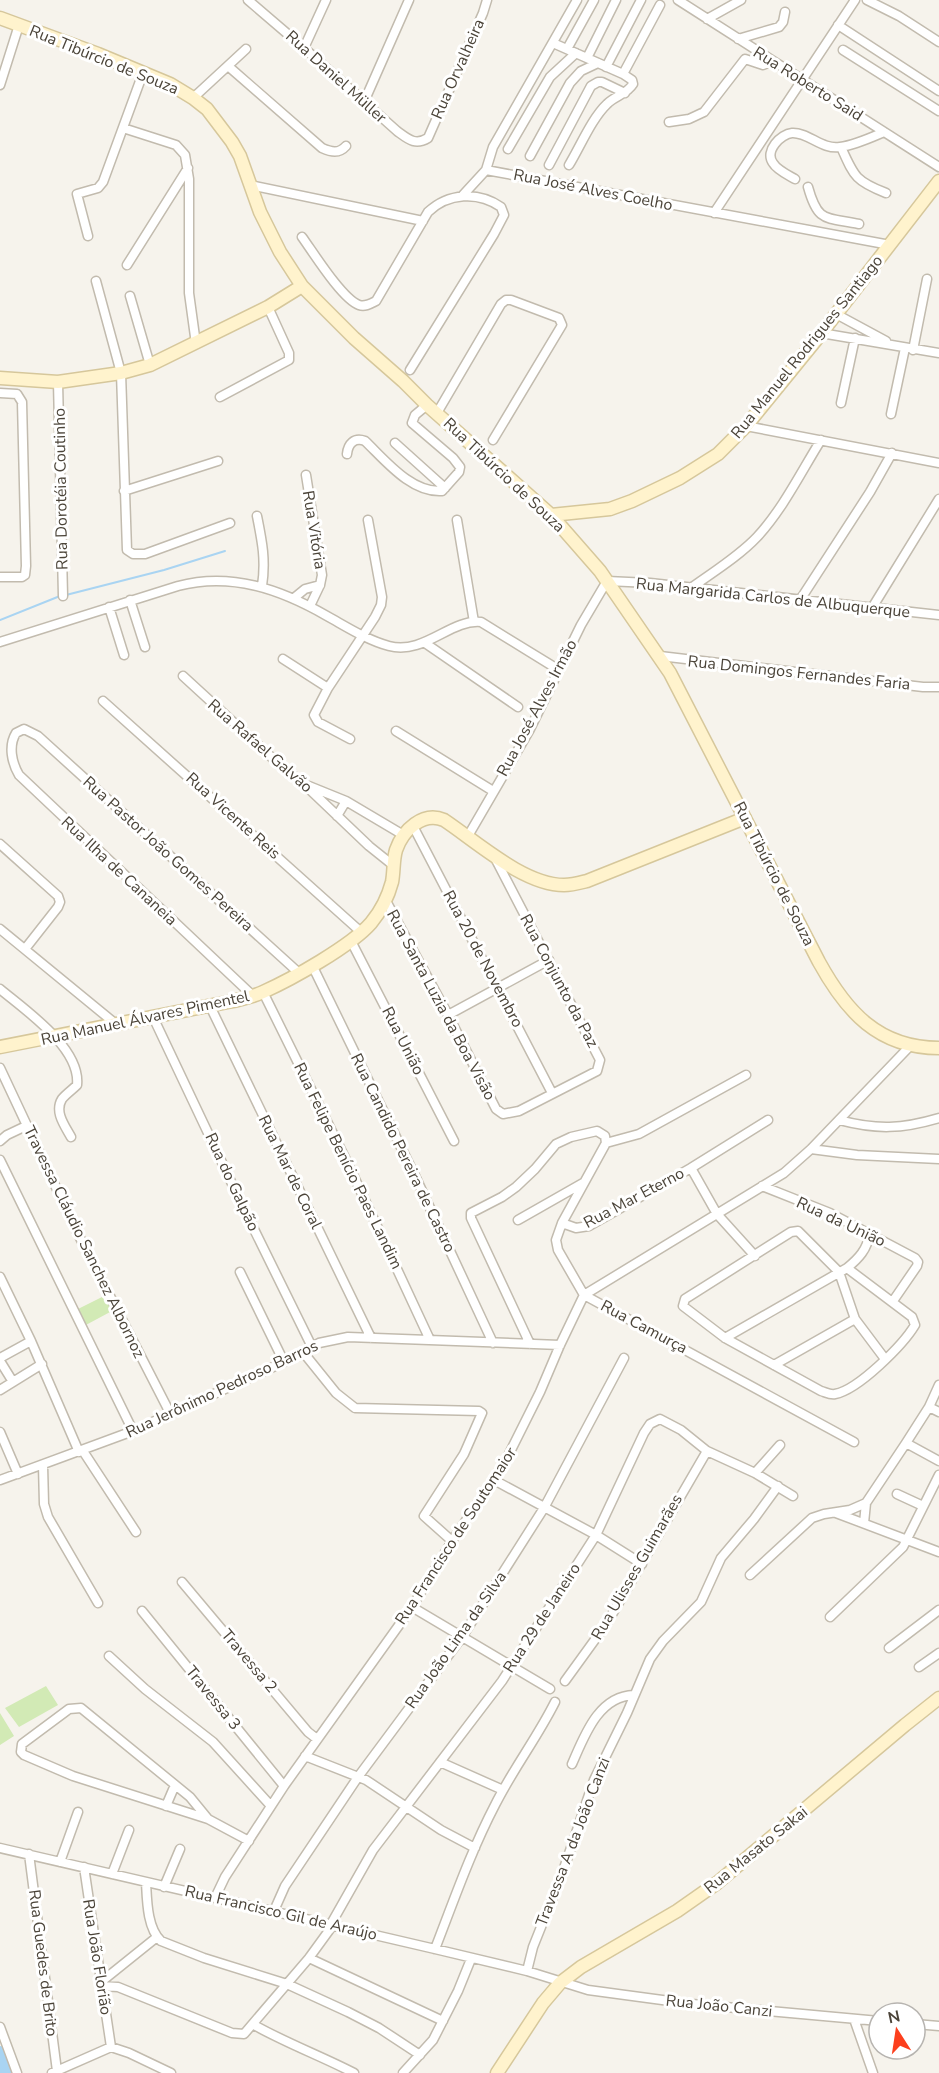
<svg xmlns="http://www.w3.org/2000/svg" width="939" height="2073" viewBox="0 0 939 2073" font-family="'Nunito Sans',sans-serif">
  <rect width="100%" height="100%" fill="#f6f3ec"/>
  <path fill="#d2eab5" d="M104,1296L112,1311L84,1326L76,1310Z
    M46,1686L58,1705L19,1727L5,1708Z
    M0,1713L14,1736L0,1745Z"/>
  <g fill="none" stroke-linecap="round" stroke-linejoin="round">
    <path stroke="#a9d4f2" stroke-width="2" d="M66,595L164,570L225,551
      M0,620L60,596"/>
    <path stroke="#a9d4f2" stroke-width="14" d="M0,2053L7,2073"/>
    <defs>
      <path id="street" d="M248,0L304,48L397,131C408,139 415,146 428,138L483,13L487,0
        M577,0L493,147L486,170L890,245
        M678,0L939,167
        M867,0L899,16L939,42
        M707,19L741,0
        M838,25L939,91
        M738,39L779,27L783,22L785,12
        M553,43L623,74L632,80L633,84C627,94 615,96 607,104C592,118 580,147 569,165
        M304,48L326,0
        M567,49L594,0
        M843,50L939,111
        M587,58L616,0
        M228,66L322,148C331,152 339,154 346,146
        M606,67L641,0
        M623,74L660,5
        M0,85L19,25
        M193,98L246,49
        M364,102L409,0
        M669,122L689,119L704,112L745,59L763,65L773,61
        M123,128L176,145L185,155L189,179V293L196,344
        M841,147C854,176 855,181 886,193
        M508,149L550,77L576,53
        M530,156L570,83L581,71L598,63
        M549,165L591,86L598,82H602L625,93
        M795,179C788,175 777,170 773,163C764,151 781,134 792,133C808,132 822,150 840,147C855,145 870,138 884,132
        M250,185L423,221
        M808,187C818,223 825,217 859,224
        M463,195L486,170
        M714,213L855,0
        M88,236L77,194L98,188L103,182L143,73
        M302,237C313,252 342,299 359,305C365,307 370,304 376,301L428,212C448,193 478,191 501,207L504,215L494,234L410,370
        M127,265L188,168
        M96,281L121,373L127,550L133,554H145L230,523
        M130,296L150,365
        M836,314L886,341
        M821,333L939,353
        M913,350L927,279
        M58,382L63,596
        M0,393L17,394L22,402L26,566L25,575L22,577H0
        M220,397L289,360V353L268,307
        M841,403L855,338
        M437,413L501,304L506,300H511L559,318L562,325L493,440
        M891,414L905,348
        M746,426L939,463
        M395,443L445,488
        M347,454C348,444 354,437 365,441C385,460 411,493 442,491L459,472L460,467L453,458L412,423L415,415L427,405
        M306,475L322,575L320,585L310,606
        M124,491L218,461
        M257,516C262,541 266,560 262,586
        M457,520L474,622
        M691,588C713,572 738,557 757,537C783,509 801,472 821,440
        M294,598L305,589L320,585
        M130,600L145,647
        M800,600L870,492L892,453
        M109,607L124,655
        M872,608L939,499
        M0,642L178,586C231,572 280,589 327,616C347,627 367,640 389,646C425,655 450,619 481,622L559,670
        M425,643L518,707
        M660,656L923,687H939
        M283,659L328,688
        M183,676L280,765L305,785L369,846L394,866
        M103,701L361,932
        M396,731L493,791
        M350,739L318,722L314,715L328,688L375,617L381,605L382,597L368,520
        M309,786L346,801L405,836
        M337,816L346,801
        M413,826L552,1093
        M468,836L529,731L581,625L607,581L650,583L939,615
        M0,844L58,896L60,902L58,907L25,949
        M386,901L448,1015L496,1109L503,1114L519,1111L597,1071L600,1060L495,858
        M0,929L117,1025
        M351,941L454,1141
        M312,965L416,1178L493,1343
        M0,989C25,1010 81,1048 77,1085C72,1090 66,1094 62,1099C54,1112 65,1126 71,1137
        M263,992L349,1166L430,1340
        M253,996L19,775C12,763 8,746 16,733L24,729L38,736L299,973
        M210,1006L371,1338
        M448,1015L549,960
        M153,1017L244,1209L312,1347
        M0,1068L76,1230L171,1415
        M839,1120C877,1130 902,1129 939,1118
        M0,1141L7,1135L26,1126
        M606,1143L639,1134L746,1075
        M811,1149L857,1155L939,1159
        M0,1160L133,1431
        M691,1168L768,1120
        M762,1186L830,1213L915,1258L918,1262L917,1266L893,1301
        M518,1220L583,1183
        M562,1223L576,1228L589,1226L691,1168L717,1214L755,1256
        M847,1268L912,1317L915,1325C903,1345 858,1390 835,1394C830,1395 825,1392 821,1391L725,1338L683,1306L685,1299L791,1232L798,1231L839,1272L855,1319L885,1359
        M240,1272L284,1362
        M0,1277L31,1341L79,1452
        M725,1338L847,1268C858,1259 868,1249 869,1234
        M530,1344L471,1218V1213L502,1197L516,1187L535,1169L556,1144L571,1137L597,1131L605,1136L606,1143L562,1223L556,1240L558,1250L584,1295L854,1442
        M303,1352L336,1393L355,1408L479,1411L482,1413L464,1454L424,1516L452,1541
        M0,1358L31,1341
        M0,1361L13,1382
        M774,1365L855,1319
        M0,1390L42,1364
        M929,1407L939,1412
        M0,1432L18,1474
        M906,1443L939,1461
        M83,1451L136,1532
        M43,1465L44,1504L48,1517L98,1603
        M755,1473L780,1445
        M0,1480L133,1431L284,1362L319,1343L348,1337L560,1345
        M494,1480L596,1535L642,1564
        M897,1494L923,1506
        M836,1513L939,1552
        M864,1523L866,1503L906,1443L929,1407L939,1385
        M750,1575L812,1518L824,1514L850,1510L866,1503
        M182,1582L308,1732L317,1739
        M412,1607L550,1689
        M142,1611L284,1786
        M830,1617L903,1547L939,1475
        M889,1648L939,1610
        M109,1656L145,1689L213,1742L271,1806
        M919,1667L939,1653
        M565,1681L607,1623L707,1451
        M305,1756L366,1780L441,1830L475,1848
        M440,1762L503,1790
        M572,1764C584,1737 598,1696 634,1695
        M166,1806L175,1785
        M208,1819L190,1797L81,1708L69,1709L22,1744L21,1752L24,1755L73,1776L208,1819L249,1841
        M0,1848L435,1949L527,1971L588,1990L692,2004L879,2021
        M29,1854L57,2071
        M60,1862L78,1812
        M84,1867L111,2047
        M112,1874L129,1830
        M146,1882C147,1900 147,1928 161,1941L204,1958L287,1984L348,2012L379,2028L420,2055
        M164,1887L180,1849
        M215,1898L225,1877L284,1786L412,1607L452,1541L503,1466L540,1392L560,1345L584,1295L784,1173L811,1149L911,1045
        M273,1913L285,1886L358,1777L462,1637L544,1508L624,1358
        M331,1924L373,1850L502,1681L596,1535L644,1433L650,1424L660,1419L681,1430L707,1451L755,1473L793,1496
        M435,1949C454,1900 471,1851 495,1805C513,1769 537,1738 555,1702
        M309,1958L443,2021
        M527,1971L533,1947L561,1877L594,1780L627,1713L650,1659L663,1641L701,1602L721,1558L754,1519L778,1486
        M101,1982L157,1937
        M102,1986L118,1987L232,2033L244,2034L309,1958L333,1925
        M854,2019L873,2073
        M915,2024L939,2026
        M254,2025C286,2043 321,2056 354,2073
        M0,2027L17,2073
        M52,2073L111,2047L129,2053L171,2073
        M403,2073L433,2040L458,1991L471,1959"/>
      <path id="secondary" d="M0,18L98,54L170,84L193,98L207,109L232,142L240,156L260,212L280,252L302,286L354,338L403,381L427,405L551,515L600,571L670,673L819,962C846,1011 878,1048 939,1048
        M0,378L58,382L121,373L150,365L268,307L302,286
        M551,515L610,509L632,501L680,478L718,454L746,426L816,340L939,181
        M0,1047L228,1002C239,1000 252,997 263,992C292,979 351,946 371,923C381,911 388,897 392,882C394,872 393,860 396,850C403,830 423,811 444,820C477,842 524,885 564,885C572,885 579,883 587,881L745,818
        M497,2073L543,2003L560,1983L581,1967L677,1911L717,1883L905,1725L939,1698"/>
    </defs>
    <use href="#street" stroke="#c2bbae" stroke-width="11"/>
    <use href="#secondary" stroke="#d6c79b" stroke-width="15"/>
    <use href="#street" stroke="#fff" stroke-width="8"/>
    <use href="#secondary" stroke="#fff3cd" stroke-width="12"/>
  </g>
  <g text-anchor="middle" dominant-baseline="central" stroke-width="6" stroke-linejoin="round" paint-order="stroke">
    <g font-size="16" fill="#4b4439" stroke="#fff">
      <text transform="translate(104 60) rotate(22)">Rua Tibúrcio de Souza</text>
      <text transform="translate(458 69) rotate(-66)">Rua Orvalheira</text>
      <text transform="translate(336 77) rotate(42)">Rua Daniel Müller</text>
      <text transform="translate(808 84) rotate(32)">Rua Roberto Said</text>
      <text transform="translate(593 190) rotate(11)">Rua José Alves Coelho</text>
      <text transform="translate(807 347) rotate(-51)">Rua Manuel Rodrigues Santiago</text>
      <text transform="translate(504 475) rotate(43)">Rua Tibúrcio de Souza</text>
      <text transform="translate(61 489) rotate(-91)">Rua Dorotéia Coutinho</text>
      <text transform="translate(314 530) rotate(81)">Rua Vitória</text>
      <text transform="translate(773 598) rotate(6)">Rua Margarida Carlos de Albuquerque</text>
      <text transform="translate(799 673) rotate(6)">Rua Domingos Fernandes Faria</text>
      <text transform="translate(537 708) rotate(-62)">Rua José Alves Irmão</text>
      <text transform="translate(260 746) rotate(41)">Rua Rafael Galvão</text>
      <text transform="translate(233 816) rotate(42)">Rua Vicente Reis</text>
      <text transform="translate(168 854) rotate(42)">Rua Pastor João Gomes Pereira</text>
      <text transform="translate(119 871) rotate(43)">Rua Ilha de Cananeia</text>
      <text transform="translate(774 874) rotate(63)">Rua Tibúrcio de Souza</text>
      <text transform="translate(483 959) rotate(62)">Rua 20 de Novembro</text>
      <text transform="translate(559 981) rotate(62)">Rua Conjunto da Paz</text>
      <text transform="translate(441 1005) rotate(62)">Rua Santa Luzia da Boa Visão</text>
      <text transform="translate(145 1018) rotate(-12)">Rua Manuel Álvares Pimentel</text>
      <text transform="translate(403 1041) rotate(63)">Rua União</text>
      <text transform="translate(403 1153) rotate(64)">Rua Candido Pereira de Castro</text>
      <text transform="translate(348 1166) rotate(64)">Rua Felipe Benício Paes Landim</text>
      <text transform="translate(290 1172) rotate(64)">Rua Mar de Coral</text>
      <text transform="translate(232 1182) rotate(65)">Rua do Galpão</text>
      <text transform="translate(634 1198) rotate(-28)">Rua Mar Eterno</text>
      <text transform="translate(841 1222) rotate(25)">Rua da União</text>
      <text transform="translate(84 1242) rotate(64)">Travessa Cláudio Sanchez Albornoz</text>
      <text transform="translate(644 1327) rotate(28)">Rua Camurça</text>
      <text transform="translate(222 1389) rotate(-25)">Rua Jerônimo Pedroso Barros</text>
      <text transform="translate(456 1536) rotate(-57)">Rua Francisco de Soutomaior</text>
      <text transform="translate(637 1567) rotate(-60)">Rua Ulisses Guimarães</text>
      <text transform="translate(542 1618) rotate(-57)">Rua 29 de Janeiro</text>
      <text transform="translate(456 1640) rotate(-55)">Rua João Lima da Silva</text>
      <text transform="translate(249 1661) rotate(50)">Travessa 2</text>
      <text transform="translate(213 1698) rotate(51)">Travessa 3</text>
      <text transform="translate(573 1842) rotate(-69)">Travessa A da João Canzi</text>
      <text transform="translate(756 1850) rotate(-39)">Rua Masato Sakai</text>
      <text transform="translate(281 1913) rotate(13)">Rua Francisco Gil de Araújo</text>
      <text transform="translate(97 1957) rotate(81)">Rua João Florião</text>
      <text transform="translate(43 1963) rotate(83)">Rua Guedes de Brito</text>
      <text transform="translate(719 2006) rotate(6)">Rua João Canzi</text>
    </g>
  </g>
  <g transform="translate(897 2031) rotate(348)"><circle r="28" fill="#ffffff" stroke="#b7b4b0" stroke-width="1.5"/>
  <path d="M0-4.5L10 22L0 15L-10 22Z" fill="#fc3f1d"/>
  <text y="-9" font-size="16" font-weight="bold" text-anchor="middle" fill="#4b4439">N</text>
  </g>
</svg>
